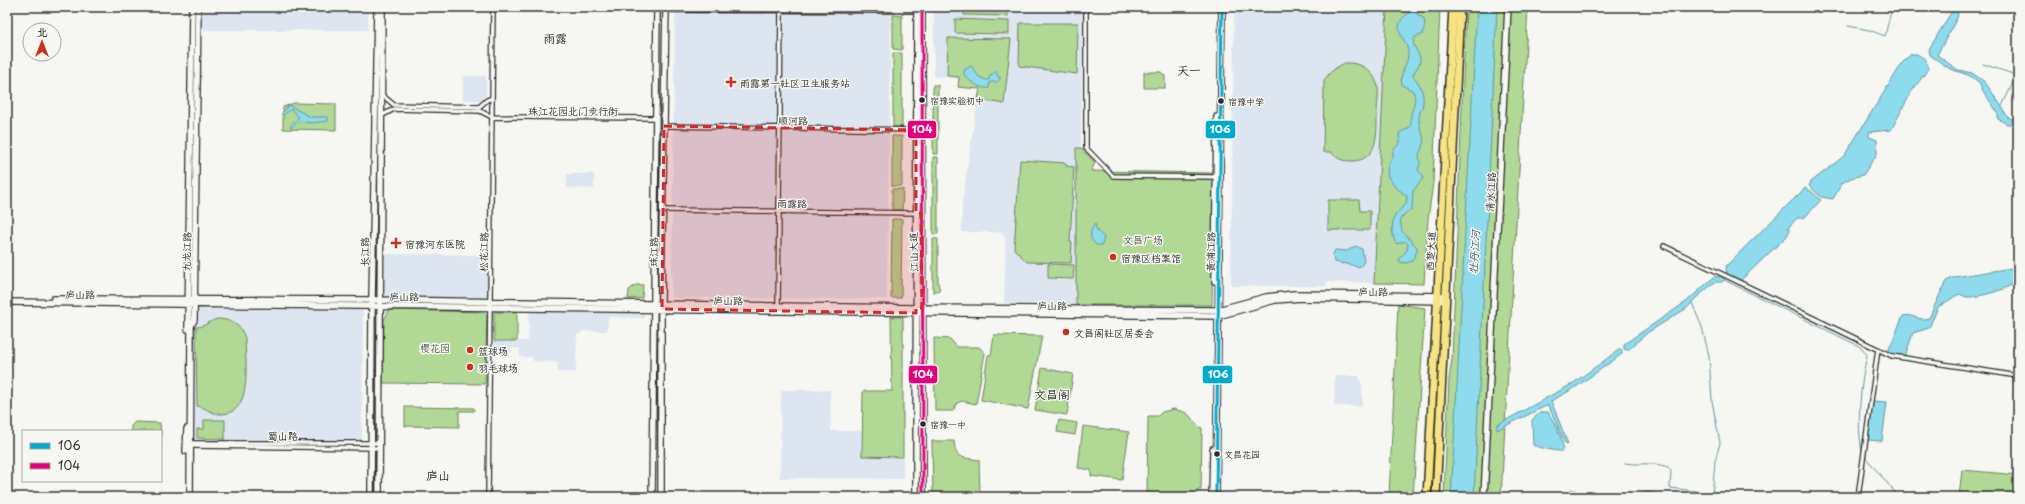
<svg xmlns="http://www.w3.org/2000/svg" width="2025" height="504" viewBox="0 0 2025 504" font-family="'Playpen Sans','LXGW WenKai TC',sans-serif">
  <rect width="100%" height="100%" fill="#f6f6f2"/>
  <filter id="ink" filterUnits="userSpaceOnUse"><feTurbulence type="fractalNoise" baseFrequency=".025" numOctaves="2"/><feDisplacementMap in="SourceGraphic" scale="8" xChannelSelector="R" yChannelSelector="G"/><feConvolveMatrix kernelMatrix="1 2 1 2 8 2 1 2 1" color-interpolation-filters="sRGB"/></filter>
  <g filter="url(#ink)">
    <path fill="#dde5f0" d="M203,7H368V30H202Z
      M934,7H1083L1081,148H1076V305L1004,303L1006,238L1001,232H962V203L979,90L958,88V78L934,76Z
      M1234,7H1387L1374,283L1326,282V286H1231Z
      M675,13L891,14L887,299L671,298Z
      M463,76H486V96L480,100H463Z
      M567,174H594V189L567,188Z
      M383,254L489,255L487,298L383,297Z
      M196,309L363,310L362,440L197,441L194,439Z
      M529,312L644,313V318L608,317L607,331H581V334H577L576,372H558V362L533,361V357H520V348H511V352H494V341H528Z
      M1335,376H1359L1362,385V406H1334Z
      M781,390H830L831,431H862V456L903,457V479L780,478Z"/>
    <path fill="#b1d995" stroke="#6e8260" d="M964,7H1008V16L964,15Z
      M1387,7H1440L1433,183L1428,219L1424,284L1374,283Z
      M1466,7H1528L1501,497H1444L1449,379L1452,359Z
      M893,15L902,16V50L893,49Z
      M955,19L1009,21V34L955,33Z
      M1020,23H1078L1077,74L1019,66Z
      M948,38L1011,39L1004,104L978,99L980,89L958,87L959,77L947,76Z
      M893,53H902V127H893Z
      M1345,63C1361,62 1373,71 1377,84C1380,92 1377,104 1377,112C1377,131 1379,161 1352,161C1342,161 1337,159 1331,152H1323L1324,81C1328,73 1336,67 1345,63Z
      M1144,72H1161L1165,76V88H1144Z
      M933,85H938V154H933Z
      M294,103L336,104V130L283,129V107Z
      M892,136H902V186H892Z
      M1076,148H1081L1095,163L1091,171L1214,173L1212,305H1076Z
      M933,157H938V234H933Z
      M1020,160L1066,163V166L1074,167L1070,242H1072L1071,263L1027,262L1014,249Z
      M892,189H903L902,210H892Z
      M1328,200H1359L1360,211H1370V230H1328Z
      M892,219H902L901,298H891Z
      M933,239H938V283L940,290L933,292Z
      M1048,264L1074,265L1073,279L1048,278Z
      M636,285H643L642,298L628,299L629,290Z
      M1398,304L1425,308L1413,497H1389Z
      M389,310L483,312L487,316L485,384L383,383L384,320Z
      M494,312H517V341H494Z
      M891,317H903V457L862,456L863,391H892Z
      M217,319C231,319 241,325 245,338C245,360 254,413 222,414C212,415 206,407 197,406L196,327C205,327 209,321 217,319Z
      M994,335L1042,336L1028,409L981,400L988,355H991Z
      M934,338L950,339L957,347H979L985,353L976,404L962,401L957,403L953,411H935Z
      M1042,368L1073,374L1067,415L1035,410Z
      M405,407L474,408V411H459V427L405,426Z
      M1174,409L1187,413L1199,427L1202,428L1201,490H1198L1194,497H1147L1148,416H1158L1162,412Z
      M204,420H225V439L197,438V429H204Z
      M1059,420L1077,423L1075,435L1057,432Z
      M135,422L160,423L161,442V431H131V426Z
      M1083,426L1129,432L1122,480L1091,476V470L1078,468Z
      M932,441H954C955,460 963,457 979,460L980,497H933Z
      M1962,470L2018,475V497H1959Z"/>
    <path fill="#8ddbec" stroke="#66959f" d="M1477,7H1497L1474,497H1451Z
      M1955,9H1957L1958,16L1937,55L1958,70L1972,73L1985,82L2004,110L2007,117L2018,121V124H2007L1998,119V113L1983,91L1979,82L1968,75L1950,69L1930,55L1929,49L1952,11Z
      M1411,11L1418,13V16L1422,17C1427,22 1424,29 1422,35L1415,37C1410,46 1418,49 1420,58C1421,65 1415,69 1413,76C1420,83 1426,96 1422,107C1420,111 1419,114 1419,119C1420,137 1429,134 1419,154L1420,164L1418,170L1424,177L1413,191L1412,210L1407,212L1400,219L1402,231L1417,247V251L1412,261L1406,263L1400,262L1399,259L1407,250L1408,244L1405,241L1397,244L1394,240L1392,230L1393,220L1396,214L1406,204L1407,196L1394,186L1387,175L1388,164L1393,157V150L1400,143L1399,133L1409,128L1411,124C1408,112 1419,102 1413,91L1402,85C1399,74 1407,66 1408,55C1410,39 1385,29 1411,11Z
      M1911,54H1917L1925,59L1929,68L1912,91L1891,130L1869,132V137L1877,140V154L1863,175L1851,178L1842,183L1833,199L1821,197L1809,186L1811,182L1844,156L1903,62Z
      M971,66L979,77L986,80H989L990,76L996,71L998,77L1001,78L997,82H990L989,88C981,90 969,81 964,75V70Z
      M289,105L310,117H328V121L311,123L299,121L291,128L290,126L299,117L291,109L282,116V113Z
      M1805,188L1812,192L1821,200L1804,218H1797L1788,228L1790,230L1787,236L1740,281L1727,275L1726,266Z
      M1095,224L1097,231L1104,237L1102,245H1096C1089,239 1089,231 1095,224Z
      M1356,246L1362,249L1364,261L1361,266L1356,267L1352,265L1334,262L1333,254L1335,250L1347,251Z
      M2018,267V280C2010,289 1981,297 1968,297C1965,297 1963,295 1959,294L1938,307L1929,328L1913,333L1905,356L1889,353V349L1903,316C1912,313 1919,322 1929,318L1946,281L1955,277Z
      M1715,276L1726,278L1722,282H1715L1696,298L1687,308L1647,333L1628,350L1624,349V344L1686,302Z
      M1620,349L1622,350V354L1573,389L1551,401L1568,444L1565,443L1548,405L1497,430V425L1572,384Z
      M1873,401L1887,402L1882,441L1867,440Z
      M1541,412H1548C1552,420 1567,444 1562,451C1559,452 1536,447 1533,445L1532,420Z"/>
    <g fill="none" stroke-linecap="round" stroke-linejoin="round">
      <path stroke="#66959f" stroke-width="1" d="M2010,7L2018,8
        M1848,26L1869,30L1885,36L1892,7
        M1983,64L2016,75
        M2002,106L2018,72
        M1724,280L1857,345L1862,348L1867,355C1861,380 1856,427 1862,451
        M1692,303L1702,327L1709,356L1712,401L1720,443L1715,461L1712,497
        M1866,458L1899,497
        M1625,463C1642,466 1650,461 1668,467L1671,471L1670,488L1712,493
        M1571,489L1593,497
        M1638,497C1643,489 1653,493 1661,495L1662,497"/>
      <defs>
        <path id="street" d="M1086,7V148L1113,176L1218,177
          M666,10L919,11
          M381,94L394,105L479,107L487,100L492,98
          M381,116L394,109L480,111L492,117L654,118
          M664,126L917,130
          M663,210L918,213
          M1664,246L1892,356L2018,376
          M778,306L781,10
          M190,443H379
          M190,446L379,448
          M488,497L493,7
          M1858,497L1878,349"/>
        <path id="secondary" d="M922,7L923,497
          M1215,281L1217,117
          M54,299L380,300L916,308L1218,310L1266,297L1294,294L1446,296
          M7,302L1218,316L1275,300L1302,298L1440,301
          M188,329L192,7
          M186,451L187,429
          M190,497L191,326L194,320L198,7
          M371,497L372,300L377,7
          M379,497L382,7
          M652,497L657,7
          M661,497V304L666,7
          M916,497L917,7
          M1212,497L1213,449
          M1216,497L1222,7
          M1484,497L1508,7"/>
        <path id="highway" d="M1427,497L1453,7
          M1436,497L1460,7"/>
      </defs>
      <use href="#street" stroke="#2b2b2b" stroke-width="6"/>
      <use href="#secondary" stroke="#2b2b2b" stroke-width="8"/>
      <use href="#highway" stroke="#2b2b2b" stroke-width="10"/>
      <use href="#street" stroke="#f6f6f2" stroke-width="3.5"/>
      <use href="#secondary" stroke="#f6f6f2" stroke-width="5.5"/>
      <use href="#highway" stroke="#f6e381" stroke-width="7"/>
      <defs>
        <path id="bus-1" d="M1216,497L1222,7"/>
        <path id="bus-2" d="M922,7L923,497"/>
      </defs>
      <use href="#bus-1" stroke="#f6f6f2" stroke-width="6"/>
      <use href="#bus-2" stroke="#f6f6f2" stroke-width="6"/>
      <use href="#bus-1" stroke="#00a9ce" stroke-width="3"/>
      <use href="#bus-2" stroke="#e5007d" stroke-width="3"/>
    </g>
  </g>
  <path fill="#d62828" fill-opacity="0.2" stroke="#d62828" stroke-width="3" stroke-dasharray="8 5" stroke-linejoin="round" d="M664,126L916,130V213H921L922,308H916V313L662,309Z"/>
  <g fill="#c8321e" stroke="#f6f6f2" stroke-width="1.5">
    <path d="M729 76h4v4h4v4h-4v4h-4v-4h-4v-4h4z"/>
    <path d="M394 237h4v4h4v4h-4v4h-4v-4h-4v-4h4z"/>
    <circle cx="1113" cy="257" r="4"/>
    <circle cx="1066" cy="332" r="4"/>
    <circle cx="470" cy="350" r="4"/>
    <circle cx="470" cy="367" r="4"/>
  </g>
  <g fill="#2b2b2b" stroke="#f6f6f2" stroke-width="1.5">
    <circle cx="922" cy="100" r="3.5"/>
    <circle cx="1221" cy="101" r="3.5"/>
    <circle cx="923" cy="424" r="3.5"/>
    <circle cx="1217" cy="454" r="3.5"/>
  </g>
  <g text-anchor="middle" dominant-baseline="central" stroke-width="3" stroke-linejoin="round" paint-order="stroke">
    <g font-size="9" fill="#2b2b2b" stroke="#f6f6f2" text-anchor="start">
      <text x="930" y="100">宿豫实验初中</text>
      <text x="1228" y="101">宿豫中学</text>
      <text x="930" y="424">宿豫一中</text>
      <text x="1224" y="454">文昌花园</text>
    </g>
    <g font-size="10" fill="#2b2b2b" stroke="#f6f6f2" text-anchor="start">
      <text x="740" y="82">雨露第一社区卫生服务站</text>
      <text x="405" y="243">宿豫河东医院</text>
      <text x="1121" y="257">宿豫区档案馆</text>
      <text x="1074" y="332">文昌阁社区居委会</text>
      <text x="478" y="350">篮球场</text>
      <text x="478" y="367">羽毛球场</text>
    </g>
    <g font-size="10" fill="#2b2b2b" stroke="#f6f6f2">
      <text x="573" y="110">珠江花园北门步行街</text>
      <text transform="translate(793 120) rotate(1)">顺河路</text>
      <text transform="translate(1490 192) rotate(-87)">清水江路</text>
      <text transform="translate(792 203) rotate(1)">雨露路</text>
      <text transform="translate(1430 251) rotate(-87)">西楚大道</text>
      <text transform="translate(186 252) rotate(-89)">九龙江路</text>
      <text transform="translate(364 252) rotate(-89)">长江路</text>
      <text transform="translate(483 252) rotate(-89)">松花江路</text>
      <text transform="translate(653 252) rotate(-89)">珠江路</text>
      <text transform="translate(913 252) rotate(-91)">江山大道</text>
      <text transform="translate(1210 252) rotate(-89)">黄浦江路</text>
      <text transform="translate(1373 291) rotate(1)">庐山路</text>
      <text transform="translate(80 294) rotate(1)">庐山路</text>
      <text transform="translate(404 296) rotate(1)">庐山路</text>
      <text transform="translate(728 300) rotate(1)">庐山路</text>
      <text transform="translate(1052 305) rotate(1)">庐山路</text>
      <text x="283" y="435">蜀山路</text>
    </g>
    <g font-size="10" fill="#4c5646" stroke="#f6f6f2">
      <text x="1143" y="239">文昌广场</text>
      <text x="435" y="347">樱花园</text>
    </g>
    <g font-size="11" font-style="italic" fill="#44575b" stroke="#f6f6f2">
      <text transform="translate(1474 252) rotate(-87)">牡丹江河</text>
    </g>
    <g font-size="12" fill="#2b2b2b" stroke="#f6f6f2">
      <text x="555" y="38">雨露</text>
      <text x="1189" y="70">天一</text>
      <text x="1052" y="394">文昌阁</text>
      <text x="438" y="475">庐山</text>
    </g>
  </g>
  <g stroke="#f6f6f2" stroke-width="1.5">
    <rect x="1205" y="120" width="31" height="19" rx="4" fill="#00a9ce"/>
    <rect x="907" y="120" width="30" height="19" rx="4" fill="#e5007d"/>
    <rect x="908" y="365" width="30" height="19" rx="4" fill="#e5007d"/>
    <rect x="1202" y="365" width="31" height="19" rx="4" fill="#00a9ce"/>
  </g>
  <g font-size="11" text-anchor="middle" font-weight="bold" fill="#fff">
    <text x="1220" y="133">106</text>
    <text x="922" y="133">104</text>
    <text x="923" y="378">104</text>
    <text x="1218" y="378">106</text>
  </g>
  <rect width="2025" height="504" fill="none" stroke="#f6f6f2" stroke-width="24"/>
  <rect x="12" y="12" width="2001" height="480" fill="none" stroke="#2b2b2b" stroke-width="1.5" filter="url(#ink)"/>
  <rect x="22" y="430" width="140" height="52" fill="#f6f6f2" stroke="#a5a5a2"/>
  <rect x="30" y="443" width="20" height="6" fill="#00a9ce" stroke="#a5a5a2"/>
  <text x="58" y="450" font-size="12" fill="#2b2b2b">106</text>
  <rect x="30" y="463" width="20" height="6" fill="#e5007d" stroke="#a5a5a2"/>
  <text x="58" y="470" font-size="12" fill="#2b2b2b">104</text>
  <g transform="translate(42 42)"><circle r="19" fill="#f6f6f2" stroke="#a5a5a2"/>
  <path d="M0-3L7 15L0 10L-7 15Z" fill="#c8321e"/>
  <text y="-6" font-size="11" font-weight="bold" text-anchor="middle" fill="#2b2b2b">北</text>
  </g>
</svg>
